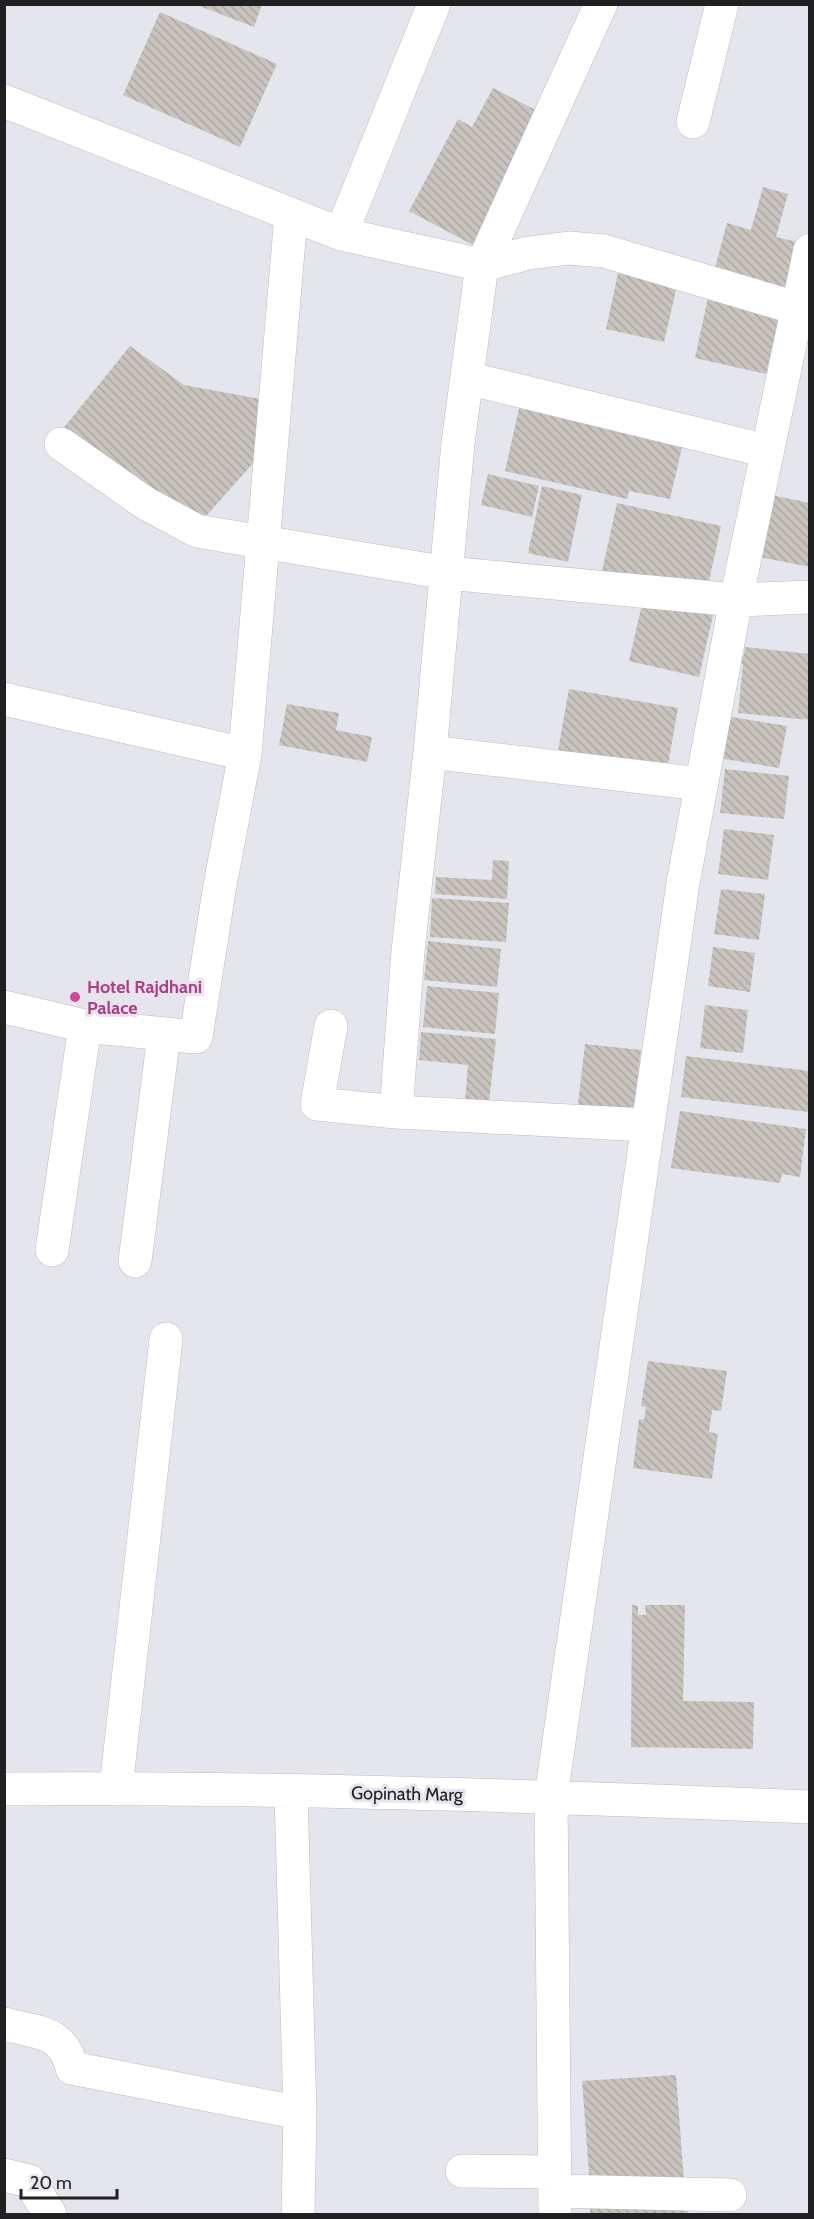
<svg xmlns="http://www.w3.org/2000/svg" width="814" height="2219" viewBox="0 0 814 2219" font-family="Cabin,sans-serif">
  <defs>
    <pattern id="building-back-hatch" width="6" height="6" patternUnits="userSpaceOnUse" patternTransform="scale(1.5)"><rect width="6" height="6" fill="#c9c3be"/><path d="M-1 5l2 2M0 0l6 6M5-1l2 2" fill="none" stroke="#aca7a3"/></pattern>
  </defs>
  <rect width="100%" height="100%" fill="#e4e5ed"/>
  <path fill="url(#building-back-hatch)" d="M194,4H262L254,27Z
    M160,12L277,64L240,147L123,95Z
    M493,88L543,114L473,245L409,211L458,119L472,127Z
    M763,187L788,194L776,237L802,243L788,295L713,275L727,223L751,230Z
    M618,273L677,286L664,342L606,329Z
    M709,293L781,309L766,374L695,358Z
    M130,346L184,385L265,400L256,460L199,524L57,436Z
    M520,404L684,439L670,499L629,491L627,499L505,471Z
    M488,474L539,486L532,517L481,505Z
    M542,486L582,495L568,562L528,553Z
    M772,495L810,503V567L760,557Z
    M617,503L721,526L706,595L602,571Z
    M643,600L713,615L699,677L629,661Z
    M745,647L810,654V720L738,713L743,664L736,663L737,654L744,655Z
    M569,689L678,708L667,771L558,751Z
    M287,704L339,713L336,730L372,737L367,762L279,745Z
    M726,716L787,726L779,768L719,758Z
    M725,769L789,776L784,819L720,813Z
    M724,829L774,835L768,880L718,874Z
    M493,860L509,861L507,899L435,894L436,877L492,880Z
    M721,889L765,894L759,940L714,934Z
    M432,898L509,903L506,942L430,937Z
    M428,941L501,949L497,987L424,980Z
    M713,947L755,953L750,992L708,986Z
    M427,986L499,993L495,1034L423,1027Z
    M705,1005L748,1010L743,1053L700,1048Z
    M421,1032L496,1039L489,1103L465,1101L468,1065L419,1060Z
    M585,1044L641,1050L633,1118L577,1112Z
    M686,1056L810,1071L809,1112L681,1097Z
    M680,1111L806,1129L800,1177L782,1174L780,1183L671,1168Z
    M648,1361L727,1371L721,1411L712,1410L709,1432L718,1434L712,1479L633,1468L639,1419L644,1420L646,1407L641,1406Z
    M632,1605L638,1606V1615H646L645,1605H685L683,1701L754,1702L753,1749L631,1747Z
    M676,2075L684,2181L590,2187L582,2081Z
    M688,2207V2214H590V2208Z"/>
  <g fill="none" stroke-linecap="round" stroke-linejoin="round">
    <defs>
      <path id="minor" d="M4,101L341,234L482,265L529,253L569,248L604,251L796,308
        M693,122L722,4
        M341,234L434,4
        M467,378L767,451
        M61,444L145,503L197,531L447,573L736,600L810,597
        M4,699L245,754
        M430,752L701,784
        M4,1007L85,1026L196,1037L220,885L245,754L291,216
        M331,1026L317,1104L396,1112L646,1125
        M396,1112L408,951L430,752L458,443L482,265L601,4
        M52,1250L85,1026
        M135,1261L164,1035
        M116,1788L166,1339
        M4,1789C273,1787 541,1796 810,1807
        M291,1792L300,2113L298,2214
        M4,2024C38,2033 63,2030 72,2068L300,2113
        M462,2171L554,2172
        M4,2175L29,2181L50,2214
        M555,2191L730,2195
        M555,2214L551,1797L683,883L736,600L810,250"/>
    </defs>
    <use href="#minor" stroke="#bbbcc3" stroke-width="34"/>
    <use href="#minor" stroke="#fff" stroke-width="33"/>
  </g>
  <circle fill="#d1479c" stroke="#e4e5ed" stroke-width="2" cx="75" cy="997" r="6"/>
  <g text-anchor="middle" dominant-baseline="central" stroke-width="6" stroke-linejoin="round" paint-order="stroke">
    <g font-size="18" font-weight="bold" fill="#b23c85" stroke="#e4e5ed" text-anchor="start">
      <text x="87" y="987">Hotel Rajdhani<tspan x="87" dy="21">Palace</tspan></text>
    </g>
    <g font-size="18" fill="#202023" stroke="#e4e5ed">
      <text transform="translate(407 1794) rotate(1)">Gopinath Marg</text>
    </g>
  </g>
  <rect width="814" height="2219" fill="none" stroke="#202023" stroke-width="12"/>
  <path d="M21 2189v9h96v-9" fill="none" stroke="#202023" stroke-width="3"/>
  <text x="30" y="2189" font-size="18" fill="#202023" stroke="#e4e5ed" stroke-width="4.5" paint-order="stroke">20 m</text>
</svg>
